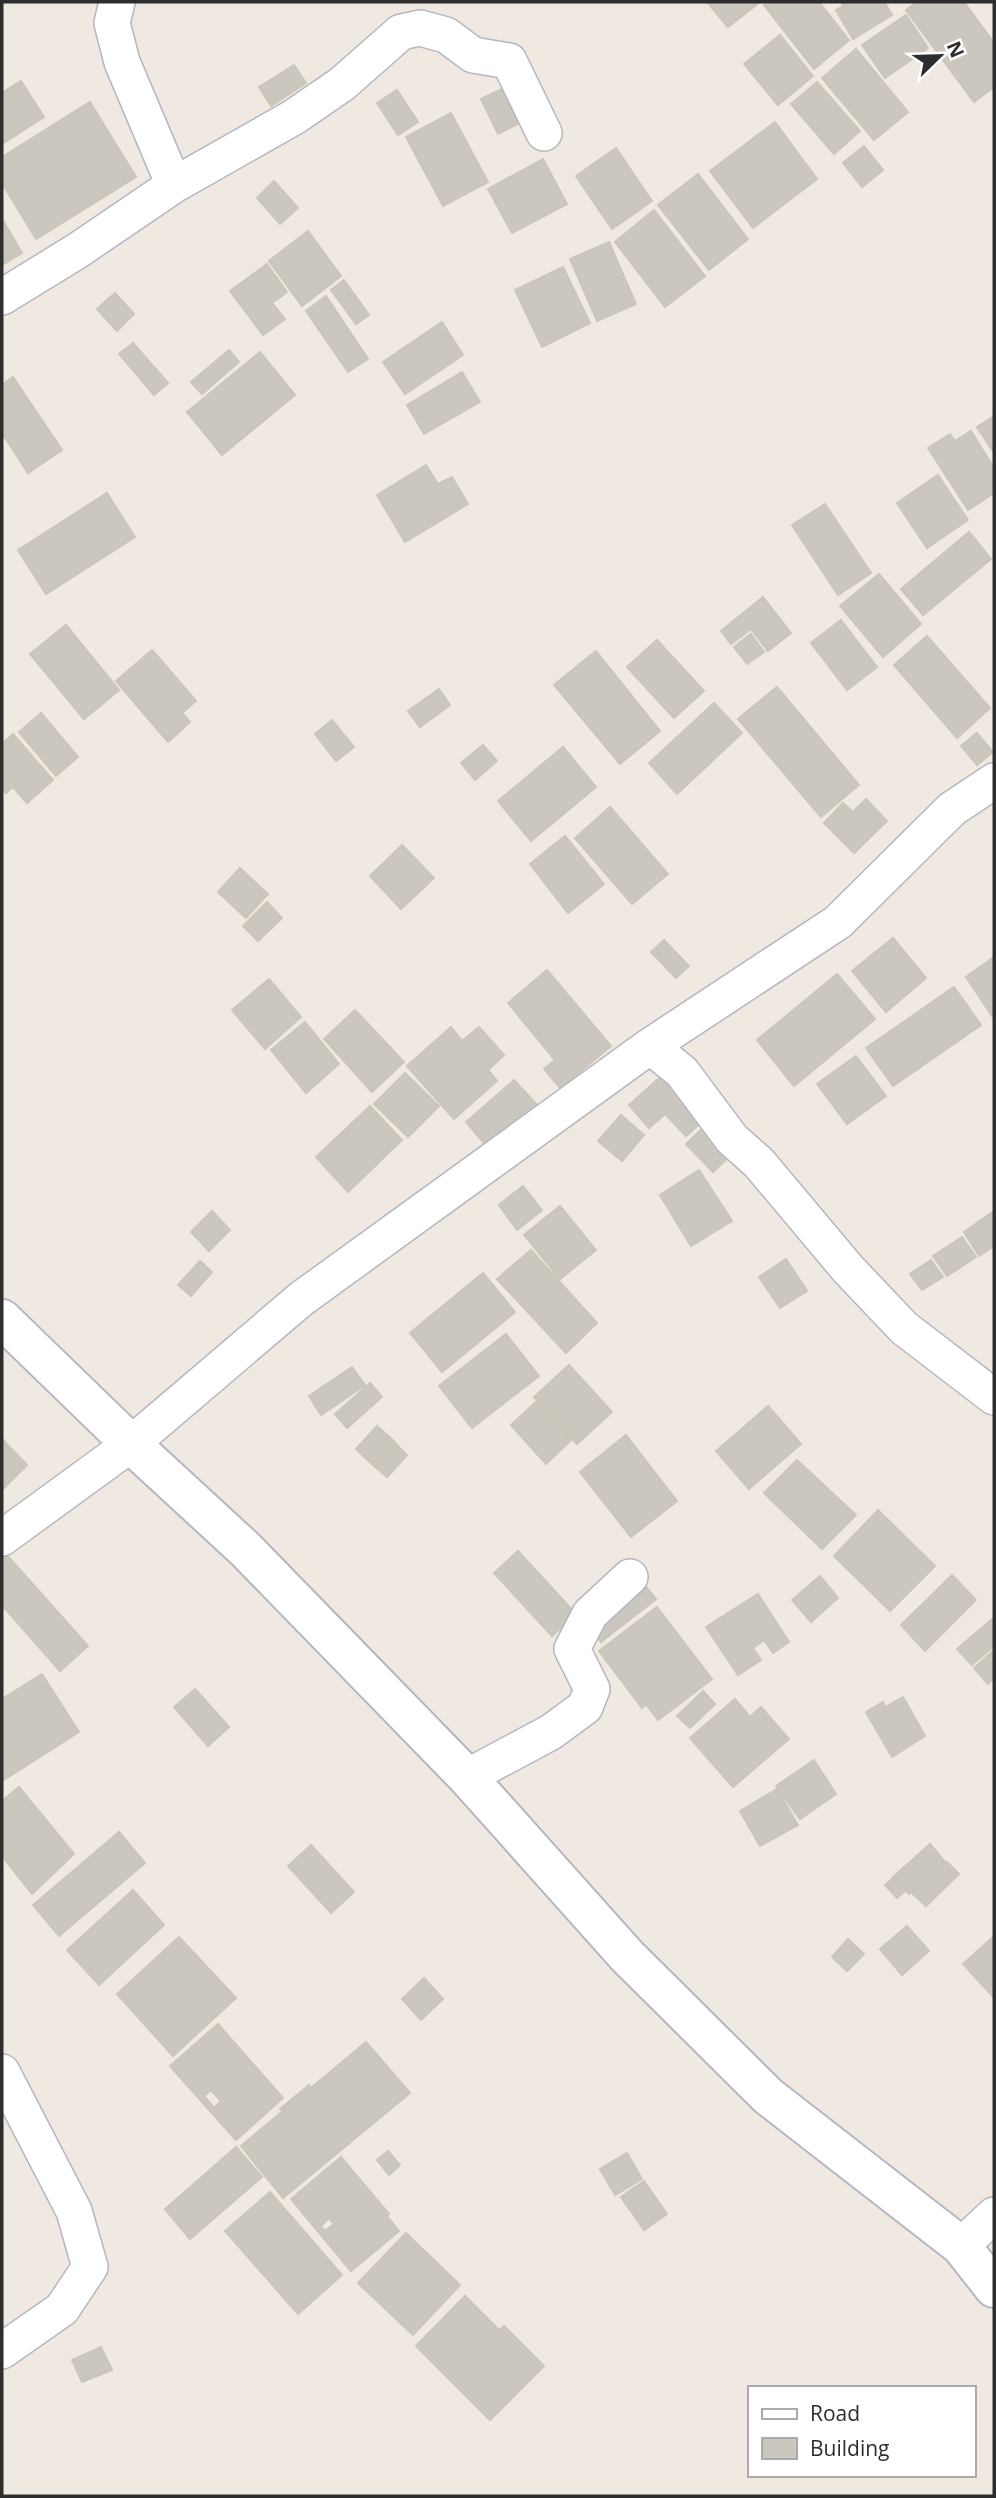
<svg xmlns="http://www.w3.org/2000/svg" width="996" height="2498" viewBox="0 0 996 2498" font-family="'Open Sans',sans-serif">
  <rect width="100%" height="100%" fill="#efe9e1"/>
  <path fill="#cbc7bf" stroke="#cbc5ba" stroke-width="2" fill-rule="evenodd" d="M707,2H760L728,27Z
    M769,2H819L849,40L814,69L764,5Z
    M841,2H884L892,15L853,39L836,10L843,6Z
    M917,2H964L994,43V87L974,102L906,10Z
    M906,15L928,48L885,78L862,45Z
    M780,35L813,76L778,105L744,64Z
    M856,49L908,112L874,140L822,78Z
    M294,65L306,83L271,106L259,87Z
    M21,81L44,117L2,144V93Z
    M817,82L860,131L834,154L791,104Z
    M510,85L526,120L498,134L481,99Z
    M397,90L418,122L398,135L377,103Z
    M90,102L136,177L36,239L2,183V157Z
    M451,113L488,182L443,206L406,137Z
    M775,122L817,179L753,228L710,171Z
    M864,146L883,170L862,187L843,163Z
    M616,148L652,201L612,229L576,176Z
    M543,159L567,204L512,233L488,189Z
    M698,174L748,239L709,270L658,205Z
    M274,181L298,208L280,224L257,198Z
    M654,210L705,276L665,307L615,242Z
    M2,219L22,253L2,265Z
    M308,231L341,276L302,306L269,261Z
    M609,242L636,304L597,321L570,259Z
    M267,264L287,292L272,303L285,319L263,335L230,291Z
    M563,267L590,323L542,347L515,290Z
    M344,280L369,315L356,324L331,290Z
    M115,293L134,314L117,331L97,309Z
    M326,296L368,359L348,372L306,311Z
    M442,322L463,355L405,394L383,362Z
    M133,343L168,383L154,395L119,354Z
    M229,350L239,362L202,394L191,382Z
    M260,352L295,395L222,455L187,412Z
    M462,372L480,402L424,434L407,405Z
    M13,377L62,450L28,473L2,433V385Z
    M994,416V453L977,427Z
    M971,431L994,468V493L968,510L928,448L950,434L955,441Z
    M426,465L438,484L452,477L468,504L405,542L377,495Z
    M938,475L968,520L927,548L897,503Z
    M107,493L135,537L46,594L18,550Z
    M825,504L871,573L838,595L792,525Z
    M969,532L991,559L923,615L901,589Z
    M879,574L921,624L883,657L840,606Z
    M763,597L791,633L768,651L751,629L731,644L721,631Z
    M841,620L877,667L847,690L811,643Z
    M66,625L119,690L84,719L30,654Z
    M751,634L764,652L747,664L734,647Z
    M927,636L990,708L957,738L894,665Z
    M657,640L704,691L674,718L627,667Z
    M152,650L196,701L182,713L190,722L168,742L116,681Z
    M596,651L660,731L620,764L554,685Z
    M777,687L859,785L821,817L738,719Z
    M439,689L450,705L420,727L408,711Z
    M714,703L742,733L677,794L649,763Z
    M41,713L78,757L56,776L19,732Z
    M332,720L354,747L336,761L315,734Z
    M977,733L993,752L977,765L961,746Z
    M13,734L53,780L27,803L13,787L6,793L2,788V744Z
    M483,745L497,761L475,780L461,763Z
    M563,747L596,787L531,841L498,801Z
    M866,799L887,821L854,853L824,823L843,803L853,812Z
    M610,807L668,874L632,904L575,838Z
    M565,836L604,884L568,913L530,864Z
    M402,845L434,878L401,909L370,876Z
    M240,868L268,894L246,918L218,892Z
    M267,902L282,918L258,941L243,926Z
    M893,938L926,978L886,1012L852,971Z
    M664,940L689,966L676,978L651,952Z
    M994,957V1014L992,1016L966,977Z
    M547,970L611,1046L560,1088L544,1069L555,1060L508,1003Z
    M837,974L875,1019L794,1086L757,1040Z
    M269,979L301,1017L265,1049L232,1010Z
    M954,987L981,1025L893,1086L866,1048Z
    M355,1010L404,1062L372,1092L324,1039Z
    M305,1022L339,1064L306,1093L271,1050Z
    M451,1027L462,1041L479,1027L504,1055L488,1070L497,1081L454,1119L407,1066Z
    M856,1056L886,1096L847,1124L817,1084Z
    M667,1071L707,1117L686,1136L665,1114L649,1128L629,1105Z
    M405,1073L439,1106L408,1137L374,1104Z
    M514,1080L538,1106L490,1150L466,1122Z
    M370,1106L402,1140L348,1192L316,1157Z
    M621,1115L644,1135L622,1161L598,1141Z
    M707,1124L735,1151L713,1172L686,1144Z
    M699,1170L732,1221L691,1246L660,1195Z
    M523,1186L542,1210L517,1230L499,1205Z
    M560,1206L596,1250L560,1279L524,1235Z
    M212,1211L230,1230L209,1251L191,1232Z
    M994,1211V1246L979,1256L964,1232Z
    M962,1237L976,1257L947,1276L933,1256Z
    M531,1250L597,1323L566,1353L497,1279Z
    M786,1259L807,1291L780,1308L759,1277Z
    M931,1260L943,1277L922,1290L910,1274Z
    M200,1261L212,1272L191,1296L178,1285Z
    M483,1273L515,1312L442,1372L410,1333Z
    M506,1334L539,1376L472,1428L439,1386Z
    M569,1365L612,1412L577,1444L534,1397Z
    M352,1367L365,1385L321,1415L309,1396Z
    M370,1383L382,1397L347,1428L335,1414Z
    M536,1402L571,1440L546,1464L511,1425Z
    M768,1406L801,1444L749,1489L716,1451Z
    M377,1426L394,1441L373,1465L356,1449Z
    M626,1435L677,1501L631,1537L580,1472Z
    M2,1439L27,1465L2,1490Z
    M395,1443L407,1455L387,1477L374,1466Z
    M797,1460L856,1515L822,1549L764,1493Z
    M878,1510L935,1566L890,1611L834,1556Z
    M518,1551L576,1614L552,1636L494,1573Z
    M5,1553L88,1646L60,1671L2,1605V1556Z
    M952,1575L976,1600L925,1651L901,1625Z
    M820,1576L838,1598L811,1622L792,1600Z
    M644,1584L656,1599L601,1642L589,1627Z
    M758,1594L789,1642L773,1653L764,1640L753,1648L761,1660L738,1675L706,1627Z
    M657,1607L712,1679L658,1720L646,1704L642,1708L599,1651Z
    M992,1619L994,1621V1646L972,1665L957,1649Z
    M994,1650V1678L988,1684L974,1668Z
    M42,1674L79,1732L2,1781V1699Z
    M195,1689L229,1727L208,1746L174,1707Z
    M703,1691L715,1704L690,1728L677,1716Z
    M903,1697L925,1736L892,1757L866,1712L883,1702L885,1707Z
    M735,1699L750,1717L761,1707L789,1739L733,1787L690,1738Z
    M814,1760L836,1794L800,1819L776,1786Z
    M19,1787L74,1854L32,1894L2,1856V1801Z
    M777,1789L798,1825L760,1846L740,1811Z
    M119,1832L145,1863L59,1936L33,1905Z
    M930,1844L945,1862L909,1894L893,1877Z
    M311,1845L354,1892L331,1913L288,1866Z
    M947,1862L959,1874L926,1906L912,1893Z
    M893,1878L905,1891L897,1898L885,1885Z
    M133,1890L164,1925L99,1985L67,1950Z
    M907,1926L929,1951L902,1975L880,1949Z
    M994,1936V1998L963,1964Z
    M179,1937L236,1998L173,2056L117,1994Z
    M848,1939L864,1954L847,1971L832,1957Z
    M424,1978L443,1999L421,2020L402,1999Z
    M218,2024L283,2098L236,2140L170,2066ZM211,2090L221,2101L214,2108L204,2096Z
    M366,2042L410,2093L283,2198L241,2146L283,2111L280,2109L309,2085L311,2088Z
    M236,2147L262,2177L190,2239L165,2209Z
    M388,2151L400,2165L389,2175L377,2160Z
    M627,2153L642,2179L615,2195L600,2169Z
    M341,2157L389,2214L387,2216L399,2231L351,2271L291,2199ZM329,2218L334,2224L325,2231L321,2226Z
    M644,2181L667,2214L644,2230L621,2197Z
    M270,2192L342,2275L298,2314L225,2231Z
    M406,2233L460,2285L413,2335L358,2283Z
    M465,2296L499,2330L504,2326L544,2366L490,2420L416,2346Z
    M101,2347L112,2370L82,2382L72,2360Z"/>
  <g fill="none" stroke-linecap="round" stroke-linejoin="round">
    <defs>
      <path id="street" d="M117,2L112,23L122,62L174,185
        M2,297L77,251L174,185L294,117L342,84L401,32L420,28L446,35L473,55L509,61L544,133
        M650,1046L682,1072L732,1139L759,1163L848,1269L904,1328L994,1397
        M2,1538L131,1444L301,1299L650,1046L838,922L952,809L994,781
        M467,1777L551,1732L585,1707L592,1689L572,1649L590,1614L630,1577
        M2,2072L74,2211L90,2267L62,2309L2,2351
        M961,2246L994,2215"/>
      <path id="secondary" d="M2,1319L131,1444L245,1549L467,1777L627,1956L768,2096L961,2246L994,2288"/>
    </defs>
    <use href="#street" stroke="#b4b7c1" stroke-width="38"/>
    <use href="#secondary" stroke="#b4b7c1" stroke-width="42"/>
    <use href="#street" stroke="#fff" stroke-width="35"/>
    <use href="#secondary" stroke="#fff" stroke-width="38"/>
  </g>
  <rect width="996" height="2498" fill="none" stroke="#2e2e2e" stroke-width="7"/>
  <rect x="748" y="2386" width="228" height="91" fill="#ffffff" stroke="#ababab" stroke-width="2"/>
  <rect x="762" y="2409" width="35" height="10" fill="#ffffff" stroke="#ababab" stroke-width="2"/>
  <text x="810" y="2421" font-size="21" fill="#2e2e2e">Road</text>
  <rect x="762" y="2438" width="35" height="21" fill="#cbc7bf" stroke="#ababab" stroke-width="2"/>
  <text x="810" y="2456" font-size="21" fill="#2e2e2e">Building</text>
  <g transform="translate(940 56) rotate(67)" stroke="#ffffff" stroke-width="5" paint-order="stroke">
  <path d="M0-5L12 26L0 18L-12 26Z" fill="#2e2e2e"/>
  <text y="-10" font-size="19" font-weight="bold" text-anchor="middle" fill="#2e2e2e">N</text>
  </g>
</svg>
